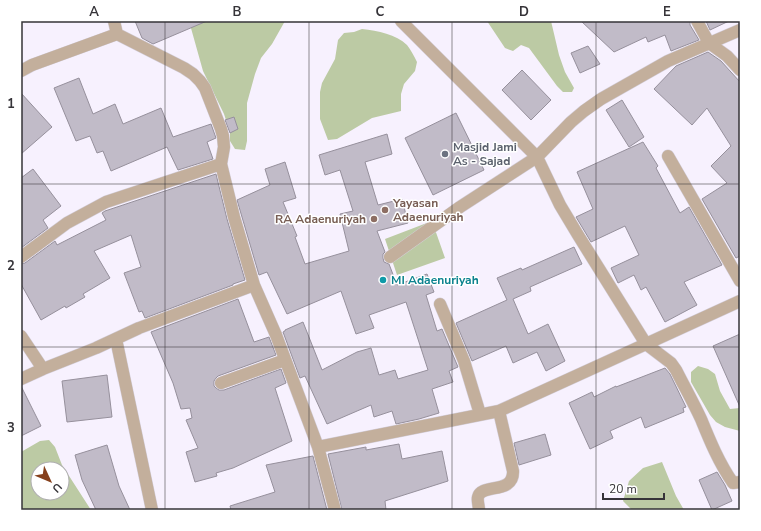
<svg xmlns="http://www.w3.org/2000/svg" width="761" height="531" viewBox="0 0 761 531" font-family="'Nunito Sans',sans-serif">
  <rect width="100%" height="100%" fill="#f7f1fe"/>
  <path fill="#bccaa4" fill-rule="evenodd" d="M189,21H285L272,44L261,58L255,74L247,103V141L245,150L235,149L230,141V132L224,114L203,71Z
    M487,21H551L559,55L565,72L574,88L572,92H563L557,86L529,48L521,45L513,51L505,48Z
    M362,29C378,31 396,34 407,45C411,50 414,56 417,62L415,71L404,84L401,94V111L372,118L337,139L328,140L320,119V92L322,83L335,59L338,40L344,33L354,32Z
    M432,221L445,258L397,275L385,239Z
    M698,366L708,369L715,374L720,391L730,409L740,408V431L725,427L716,422L710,415L691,382V372Z
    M49,440L55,447L62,465L91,510H21V452L40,441ZM38,469H62V493H38Z
    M662,462L676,496L684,510H632L623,501L629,481L643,468Z"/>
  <path fill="#c1bbc8" stroke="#96909c" d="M135,21H207L153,44L142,38Z
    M581,21H690V25L699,40L671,51L665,35L648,42L646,37L614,52Z
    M706,21H729L710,30Z
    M588,46L600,64L580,73L571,53Z
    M708,52L721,61L740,82V256L736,258L702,199L727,183L711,166L731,146L707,108L692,125L654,89L676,66Z
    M522,70L551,100L531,120L502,90Z
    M79,78L93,114L115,104L123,124L161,108L173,137L211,124L216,138L207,142L213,159L178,170L167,147L111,171L103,151L97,153L90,136L76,141L54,88Z
    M21,93L52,127L21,154Z
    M622,100L644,137L629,147L606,110Z
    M456,113L484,170L433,195L405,138Z
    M234,117L238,129L230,133L225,120Z
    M387,134L392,154L365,162L378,205L402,199L408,223L377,231L385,252L383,254V258L384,262L389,264L397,285L427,274L434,292L426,295L437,331L442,329L458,367L449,371L453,382L432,389L439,413L419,419L396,424L392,411L374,417L371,405L327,424L305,376L300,378L283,332L285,331V330L303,322L322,370L357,352L371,348L379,375L395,370L398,379L428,370L406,302L369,315L374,328L356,334L341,291L287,314L267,272L259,275L237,200L270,185L265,169L285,162L296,198L283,202L297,236L295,237L305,264L349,251L340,214L353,211L340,170L325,175L319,155Z
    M643,142L658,166L656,168L680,213L689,207L722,265L684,282L697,305L665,322L646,287L641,290L634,275L618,283L611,268L639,255L625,226L591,242L576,217L593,209L577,172Z
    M33,169L61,206L43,220L48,228L21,248V178Z
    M216,174L227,219L245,280L233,284V285L145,318L142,311L139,312L124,273L141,267L131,235L94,251L110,278L83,294L85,297L66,308L65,306L41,320L21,284V264L25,263L55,241L57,245L106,220L102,213L105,211Z
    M574,247L582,264L530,287L531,291L513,299L528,334L548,324L565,361L546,371L537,352L513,363L506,346L472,361L456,323L507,300L497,278L521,268L522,270Z
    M238,299L254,342L269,337L276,355L218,376L216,378L214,381V386L216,388L219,390H224L281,369L286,383L275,388L292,441L233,468L216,473L217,476L195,482L186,452L198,448L186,420L192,418L190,408L181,409L173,383L151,332Z
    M740,334V407L713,346Z
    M665,368L670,374L686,407L683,408L684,412L645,428L641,417L610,431L613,438L590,449L569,403L592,392L594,397L616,386V387Z
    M107,375L112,417L67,422L62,381Z
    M21,386L41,426L21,436Z
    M545,434L551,455L519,465L514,443Z
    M399,444L402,459L442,451L448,481L385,501L386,510H342L328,454L366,447V450Z
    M107,445L119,486L130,510H96L82,480L75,455Z
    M313,456L327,510H231L230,506L275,492L266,465Z
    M717,472L725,485L732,501L712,510L699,480Z"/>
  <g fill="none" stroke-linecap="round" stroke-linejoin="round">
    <defs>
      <path id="minor" d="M114,21L117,34
        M401,21L537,157L560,205L578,235L646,344L671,363L676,370C684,386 693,402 701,419C710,441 719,463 733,483L740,482
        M697,21L709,43L727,56L740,70
        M21,71L32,65L117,34L184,68L193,74L200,81L205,88L221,129L223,136L224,147L221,164L234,217L254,285L276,335L318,447L335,510
        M668,156L740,281
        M21,257L67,223L106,202L221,164
        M390,257L460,207L537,157L571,122L584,111L601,99L668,61L740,30
        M440,304L464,361L480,414
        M21,336L43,369
        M116,339L152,510
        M21,379L43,369L96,348L139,328L254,285
        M221,383L285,360
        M318,447L499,411L646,344L740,301
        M479,510C479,506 477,501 478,497C481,483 514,495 513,471L499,411"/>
    </defs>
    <use href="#minor" stroke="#d4cfdb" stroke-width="13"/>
    <use href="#minor" stroke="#c3af9c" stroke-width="12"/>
  </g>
  <path fill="none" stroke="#363439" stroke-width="1" stroke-opacity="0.55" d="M165,21V510M309,21V510M452,21V510M596,21V510M21,184H740M21,347H740"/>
  <circle fill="#6b7280" stroke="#fff" stroke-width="1.5" cx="445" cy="154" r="4"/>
  <g fill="#8d6e63" stroke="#fff" stroke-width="1.5">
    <circle cx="385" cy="210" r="4"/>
    <circle cx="374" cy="219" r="4"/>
  </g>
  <circle fill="#0f9aa8" stroke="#fff" stroke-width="1.5" cx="383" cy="280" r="4"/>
  <g text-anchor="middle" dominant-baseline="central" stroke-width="3" stroke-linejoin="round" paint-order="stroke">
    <g font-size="12" font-weight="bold" fill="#5b616d" stroke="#fff" text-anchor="start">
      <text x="453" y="147">Masjid Jami<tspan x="453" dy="14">As - Sajad</tspan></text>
    </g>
    <g font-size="12" font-weight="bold" fill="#785e54" stroke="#fff" text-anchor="start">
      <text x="393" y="203">Yayasan<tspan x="393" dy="14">Adaenuriyah</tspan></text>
      <text x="366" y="219" text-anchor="end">RA Adaenuriyah</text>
    </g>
    <g font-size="12" font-weight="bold" fill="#0d838f" stroke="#fff" text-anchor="start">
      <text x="391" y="280">MI Adaenuriyah</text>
    </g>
  </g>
  <rect width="761" height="531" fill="none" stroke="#ffffff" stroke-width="44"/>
  <g transform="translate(50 481) rotate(134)"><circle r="19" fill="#ffffff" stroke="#afaeb0"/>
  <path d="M0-3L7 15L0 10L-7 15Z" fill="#86401c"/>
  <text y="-6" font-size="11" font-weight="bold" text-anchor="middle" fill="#363439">U</text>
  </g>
  <path d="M603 493v6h61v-6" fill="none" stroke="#363439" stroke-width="2"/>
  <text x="609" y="493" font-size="12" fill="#363439" stroke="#ffffff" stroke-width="3" paint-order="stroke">20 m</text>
  <rect x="22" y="22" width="717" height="487" fill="none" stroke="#363439" stroke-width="1.5"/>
  <g font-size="13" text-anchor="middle" font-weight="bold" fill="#363439">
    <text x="94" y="16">A</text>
    <text x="237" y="16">B</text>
    <text x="380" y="16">C</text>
    <text x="524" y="16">D</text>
    <text x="667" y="16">E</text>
    <text x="11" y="108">1</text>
    <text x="11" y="270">2</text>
    <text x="11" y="432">3</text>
  </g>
</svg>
